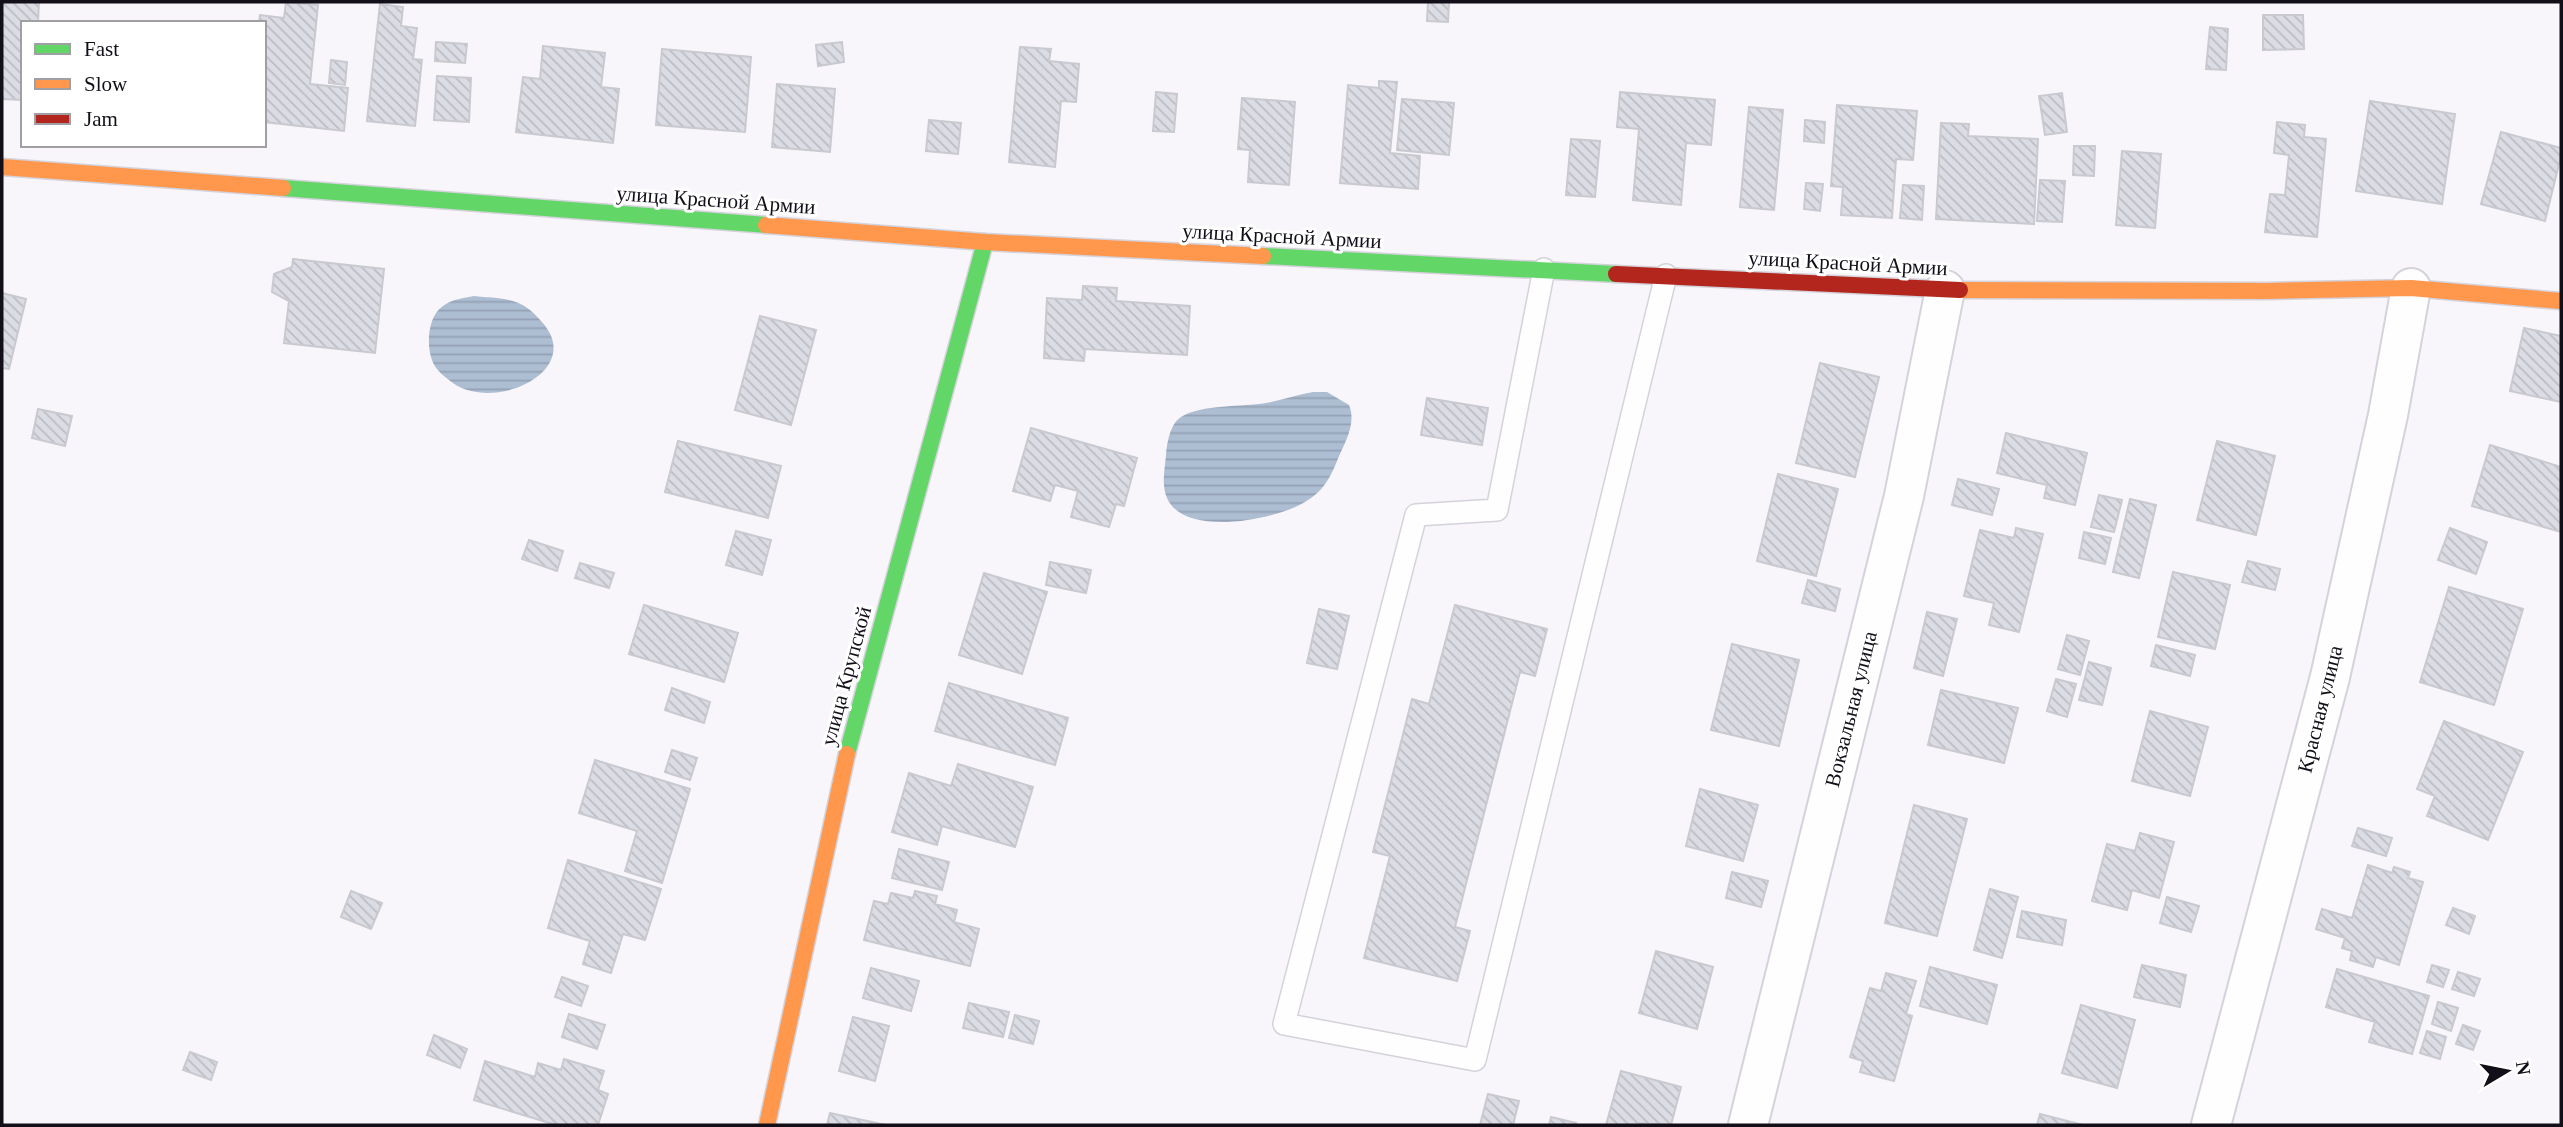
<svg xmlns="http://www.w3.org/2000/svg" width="2563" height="1127" viewBox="0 0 2563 1127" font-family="'Times New Roman',serif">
  <defs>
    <pattern id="water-rules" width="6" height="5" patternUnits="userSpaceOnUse" patternTransform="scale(1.75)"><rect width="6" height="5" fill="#adbdd2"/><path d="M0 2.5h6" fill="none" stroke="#94a1b4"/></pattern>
    <pattern id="building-back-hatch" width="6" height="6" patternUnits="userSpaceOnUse" patternTransform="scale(1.75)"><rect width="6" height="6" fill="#dcdce4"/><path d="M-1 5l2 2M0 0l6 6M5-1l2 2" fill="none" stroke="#bcbcc3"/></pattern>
  </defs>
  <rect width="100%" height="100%" fill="#f8f6fa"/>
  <path fill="url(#water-rules)" d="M474,296C488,298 502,297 516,302C527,306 534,313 541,321C587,370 495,413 453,383C445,377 435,370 432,360C426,344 428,316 443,306C452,299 464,298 474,296Z
    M1313,392H1327L1349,405C1357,425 1344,443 1337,461C1330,479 1322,492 1305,502C1276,520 1184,538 1167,498C1161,484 1165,469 1166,455C1167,443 1170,424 1181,417C1202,404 1242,407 1266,403C1281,400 1297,395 1313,392Z"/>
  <path fill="url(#building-back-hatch)" stroke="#c9c9d0" stroke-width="2" d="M2,2H39L38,23H23V100L2,99Z
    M286,2L318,5L310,84L348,88L344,131L264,122V23H259L260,15L284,18Z
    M1428,2H1449L1448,22L1427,21Z
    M380,4L403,7L401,26L417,28L413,59L422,60L415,126L367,121Z
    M2263,15H2303L2304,49L2263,50Z
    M2210,27L2228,29L2226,70L2206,69Z
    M436,42L467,44L465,63L435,61Z
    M842,42L844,62L818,66L816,45Z
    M543,46L605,53L601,87L619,89L613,143L516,132L523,77L540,79Z
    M1020,47L1051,49L1049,61L1079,64L1076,102L1061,101L1055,167L1009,162Z
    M662,49L751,57L745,132L656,125Z
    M331,60L347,62L345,85L329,83Z
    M437,76L471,78L469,122L434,120Z
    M1379,81L1397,82L1390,153L1420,156L1418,189L1340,183L1348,85L1379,88Z
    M777,84L835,89L830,152L772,147Z
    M1156,92L1177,94L1174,132L1153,131Z
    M1620,92L1715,100L1711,145L1686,143L1681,205L1633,200L1639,129L1617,127Z
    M2062,93L2067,132L2045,135L2039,96Z
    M1242,98L1295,102L1289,185L1248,182L1250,150L1238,149Z
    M1402,99L1454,103L1449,155L1397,150Z
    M2370,101L2455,114L2442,204L2356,191Z
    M1837,105L1917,111L1913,160L1896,159L1892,218L1841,215L1843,187L1831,186Z
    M1749,107L1783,110L1774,210L1740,207Z
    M929,120L961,123L958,154L926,151Z
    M1805,120L1825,122L1824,143L1804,141Z
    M2277,122L2305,125L2304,137L2326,139L2317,237L2265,232L2270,194L2285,195L2289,155L2274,153Z
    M1941,123L1969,124L1968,136L2038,139L2034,224L1936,219Z
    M2501,132L2561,148V156L2545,221L2481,204Z
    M1571,139L1600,141L1595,197L1566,195Z
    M2074,146H2095L2094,176L2073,175Z
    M2122,151L2161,154L2155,228L2116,225Z
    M2040,180L2065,181L2062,222L2037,221Z
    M1806,183L1823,184L1820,211L1804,209Z
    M1903,185L1924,186L1922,220L1900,218Z
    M293,259L384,269L375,353L284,343L289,301L272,292L274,274L292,267Z
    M1083,286L1117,288L1116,301L1190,306L1187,355L1085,349L1084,361L1044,358L1047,298L1082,300Z
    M2,293L26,299L9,369L2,368Z
    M760,316L816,330L791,425L735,410Z
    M2524,328L2561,336V402L2510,391Z
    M1820,363L1879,377L1855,477L1796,463Z
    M1427,398L1488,408L1482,445L1421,435Z
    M38,409L72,416L65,446L32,438Z
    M1031,428L1137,458L1124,506L1116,504L1109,527L1071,517L1078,491L1055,485L1050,501L1013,491Z
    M2006,433L2087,453L2075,505L2044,498L2047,485L1997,473Z
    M678,441L781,466L768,518L665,492Z
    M2217,441L2275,456L2256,535L2197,520Z
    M2490,445L2561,467V532L2472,506Z
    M1778,474L1838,489L1816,576L1757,561Z
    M1958,479L1999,489L1992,515L1952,505Z
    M2099,495L2122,500L2114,532L2091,527Z
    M2130,499L2156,505L2139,578L2113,572Z
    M2016,528L2043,534L2019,632L1989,625L1994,603L1964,596L1980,530L2014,538Z
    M2450,528L2487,542L2476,574L2438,560Z
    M736,531L771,540L762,575L726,565Z
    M2084,532L2111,538L2105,564L2079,558Z
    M529,540L563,551L557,571L522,559Z
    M2248,561L2280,569L2275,590L2242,582Z
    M1050,562L1091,570L1086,593L1046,585Z
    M580,563L614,573L609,588L575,578Z
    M2173,572L2230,585L2215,649L2158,637Z
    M984,573L1047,592L1022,674L959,655Z
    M1808,580L1840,589L1835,611L1802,603Z
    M2449,587L2523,609L2494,705L2420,682Z
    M644,605L738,633L724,682L629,654Z
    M1455,605L1547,629L1535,676L1520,672L1455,927L1470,931L1457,981L1364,958L1390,856L1373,852L1412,699L1429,704Z
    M1319,609L1349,616L1337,669L1307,663Z
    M1927,612L1957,619L1943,676L1914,668Z
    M2067,635L2089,641L2080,675L2058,669Z
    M1732,644L1799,660L1779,746L1711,730Z
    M2156,645L2195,655L2190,676L2151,666Z
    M2089,662L2111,668L2102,705L2079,700Z
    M2056,679L2076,684L2067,717L2047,711Z
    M949,683L1068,718L1055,765L935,731Z
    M672,688L710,702L704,723L665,710Z
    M1941,690L2018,708L2004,763L1928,745Z
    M2150,711L2208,727L2190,796L2132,781Z
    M2444,721L2523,752L2488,840L2427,816L2435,796L2417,789Z
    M672,750L697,758L690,780L665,772Z
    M595,760L690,789L662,883L625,871L637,831L579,813Z
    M958,764L1033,787L1015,847L942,826L937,845L892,832L909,773L951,786Z
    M1700,789L1758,805L1743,861L1686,846Z
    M1914,805L1967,819L1937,936L1885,923Z
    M2358,828L2392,838L2386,856L2352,846Z
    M2140,833L2174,842L2159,898L2132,890L2127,910L2092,901L2107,844L2135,851Z
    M899,849L949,862L942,890L892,878Z
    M568,860L661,889L645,940L623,934L611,973L583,964L590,941L548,928Z
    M2368,865L2392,873L2394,867L2410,872L2408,878L2423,882L2399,965L2376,957L2373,967L2350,960L2352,951L2342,948L2345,938L2316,929L2322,909L2352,918Z
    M1732,872L1768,881L1761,907L1726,898Z
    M1990,889L2018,897L2002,958L1974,950Z
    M351,891L382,903L371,929L341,917Z
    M915,891L937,896L935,904L957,910L954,922L979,929L970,966L864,940L874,901L888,904L891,893L913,898Z
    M2167,897L2199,906L2191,932L2160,923Z
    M2453,908L2475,916L2469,934L2446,925Z
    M2022,911L2066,920L2062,945L2017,937Z
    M1656,951L1713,967L1697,1029L1639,1013Z
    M2142,965L2186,975L2180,1007L2134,997Z
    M2432,965L2449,970L2443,987L2427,982Z
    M1930,967L1997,985L1987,1024L1920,1006Z
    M871,968L919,981L911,1011L863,998Z
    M2337,969L2429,996L2412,1054L2369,1042L2375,1022L2326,1007Z
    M2458,972L2480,979L2474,996L2452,989Z
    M1886,973L1916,981L1906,1014L1912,1016L1894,1081L1860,1072L1863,1061L1850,1057L1870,988L1881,991Z
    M562,977L588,986L581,1006L555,997Z
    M2438,1002L2458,1008L2451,1031L2432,1024Z
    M969,1003L1009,1012L1003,1037L963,1028Z
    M2081,1005L2135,1020L2117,1088L2062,1073Z
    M569,1014L605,1025L597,1049L562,1037Z
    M1015,1015L1039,1021L1033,1044L1009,1038Z
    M853,1017L889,1026L875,1081L839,1071Z
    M2463,1025L2480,1031L2473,1050L2456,1044Z
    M2427,1031L2446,1037L2440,1059L2420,1053Z
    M434,1035L467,1049L460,1068L427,1055Z
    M190,1052L217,1062L211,1080L183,1070Z
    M564,1059L604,1071L598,1090L608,1094L598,1125H556L474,1100L485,1061L535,1077L538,1063L561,1070Z
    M1621,1071L1681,1087L1671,1125L1638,1123V1125H1606Z
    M1488,1094L1519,1101L1513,1125H1480Z
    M830,1113L886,1125H827Z
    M2040,1114L2083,1125H2037Z
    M1551,1117L1576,1123L1575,1125H1549Z"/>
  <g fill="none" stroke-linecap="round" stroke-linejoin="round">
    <defs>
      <path id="lane" d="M1544,269L1497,510L1416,515L1284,1024L1475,1060L1666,275"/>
      <path id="street" d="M1748,1125L1904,496L1945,290
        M2211,1125L2330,677L2388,415L2411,288"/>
      <path id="fast" d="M283,188L766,225
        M1263,256L1616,274
        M847,754L985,242"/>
      <path id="slow" d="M2,167L283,188
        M766,225L985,242L1263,256
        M1960,290L2268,291L2411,288L2561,301
        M767,1125L847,754"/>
      <path id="jam" d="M1616,274L1960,290"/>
    </defs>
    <use href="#lane" stroke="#d4d2da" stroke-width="24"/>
    <use href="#street" stroke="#d4d2da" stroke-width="42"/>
    <use href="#fast" stroke="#d4d2da" stroke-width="19"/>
    <use href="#slow" stroke="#d4d2da" stroke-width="19"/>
    <use href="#jam" stroke="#d4d2da" stroke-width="19"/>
    <use href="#lane" stroke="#fefefe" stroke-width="21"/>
    <use href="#street" stroke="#fefefe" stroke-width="38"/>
    <use href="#fast" stroke="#63d668" stroke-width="16"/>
    <use href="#slow" stroke="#ff974d" stroke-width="16"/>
    <use href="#jam" stroke="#b3261e" stroke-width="16"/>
  </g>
  <g text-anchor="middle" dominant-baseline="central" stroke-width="6" stroke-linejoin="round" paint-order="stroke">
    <g font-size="21" fill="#120f19" stroke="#fff">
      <text transform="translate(716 200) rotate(4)">улица Красной Армии</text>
      <text transform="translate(1282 236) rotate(3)">улица Красной Армии</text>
      <text transform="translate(1848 263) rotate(3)">улица Красной Армии</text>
      <text transform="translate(846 676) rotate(-75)">улица Крупской</text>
      <text transform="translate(1851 709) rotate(-76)">Вокзальная улица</text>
      <text transform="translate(2320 709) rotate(-76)">Красная улица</text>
    </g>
  </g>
  <rect width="2563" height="1127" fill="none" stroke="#120f19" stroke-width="7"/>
  <rect x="21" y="21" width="245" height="126" fill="#ffffff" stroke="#a09fa3" stroke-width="2"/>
  <rect x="35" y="44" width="35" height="10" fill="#63d668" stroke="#a09fa3" stroke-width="2"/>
  <text x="84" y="56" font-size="21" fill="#120f19">Fast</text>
  <rect x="35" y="79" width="35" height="10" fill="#ff974d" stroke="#a09fa3" stroke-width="2"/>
  <text x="84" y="91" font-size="21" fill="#120f19">Slow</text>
  <rect x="35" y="114" width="35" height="10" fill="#b3261e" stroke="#a09fa3" stroke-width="2"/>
  <text x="84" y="126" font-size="21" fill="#120f19">Jam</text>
  <g transform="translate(2507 1071) rotate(80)" stroke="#ffffff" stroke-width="5" paint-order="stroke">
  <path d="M0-5L12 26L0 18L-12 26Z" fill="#120f19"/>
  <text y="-10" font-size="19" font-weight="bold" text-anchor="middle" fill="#120f19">N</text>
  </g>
</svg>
